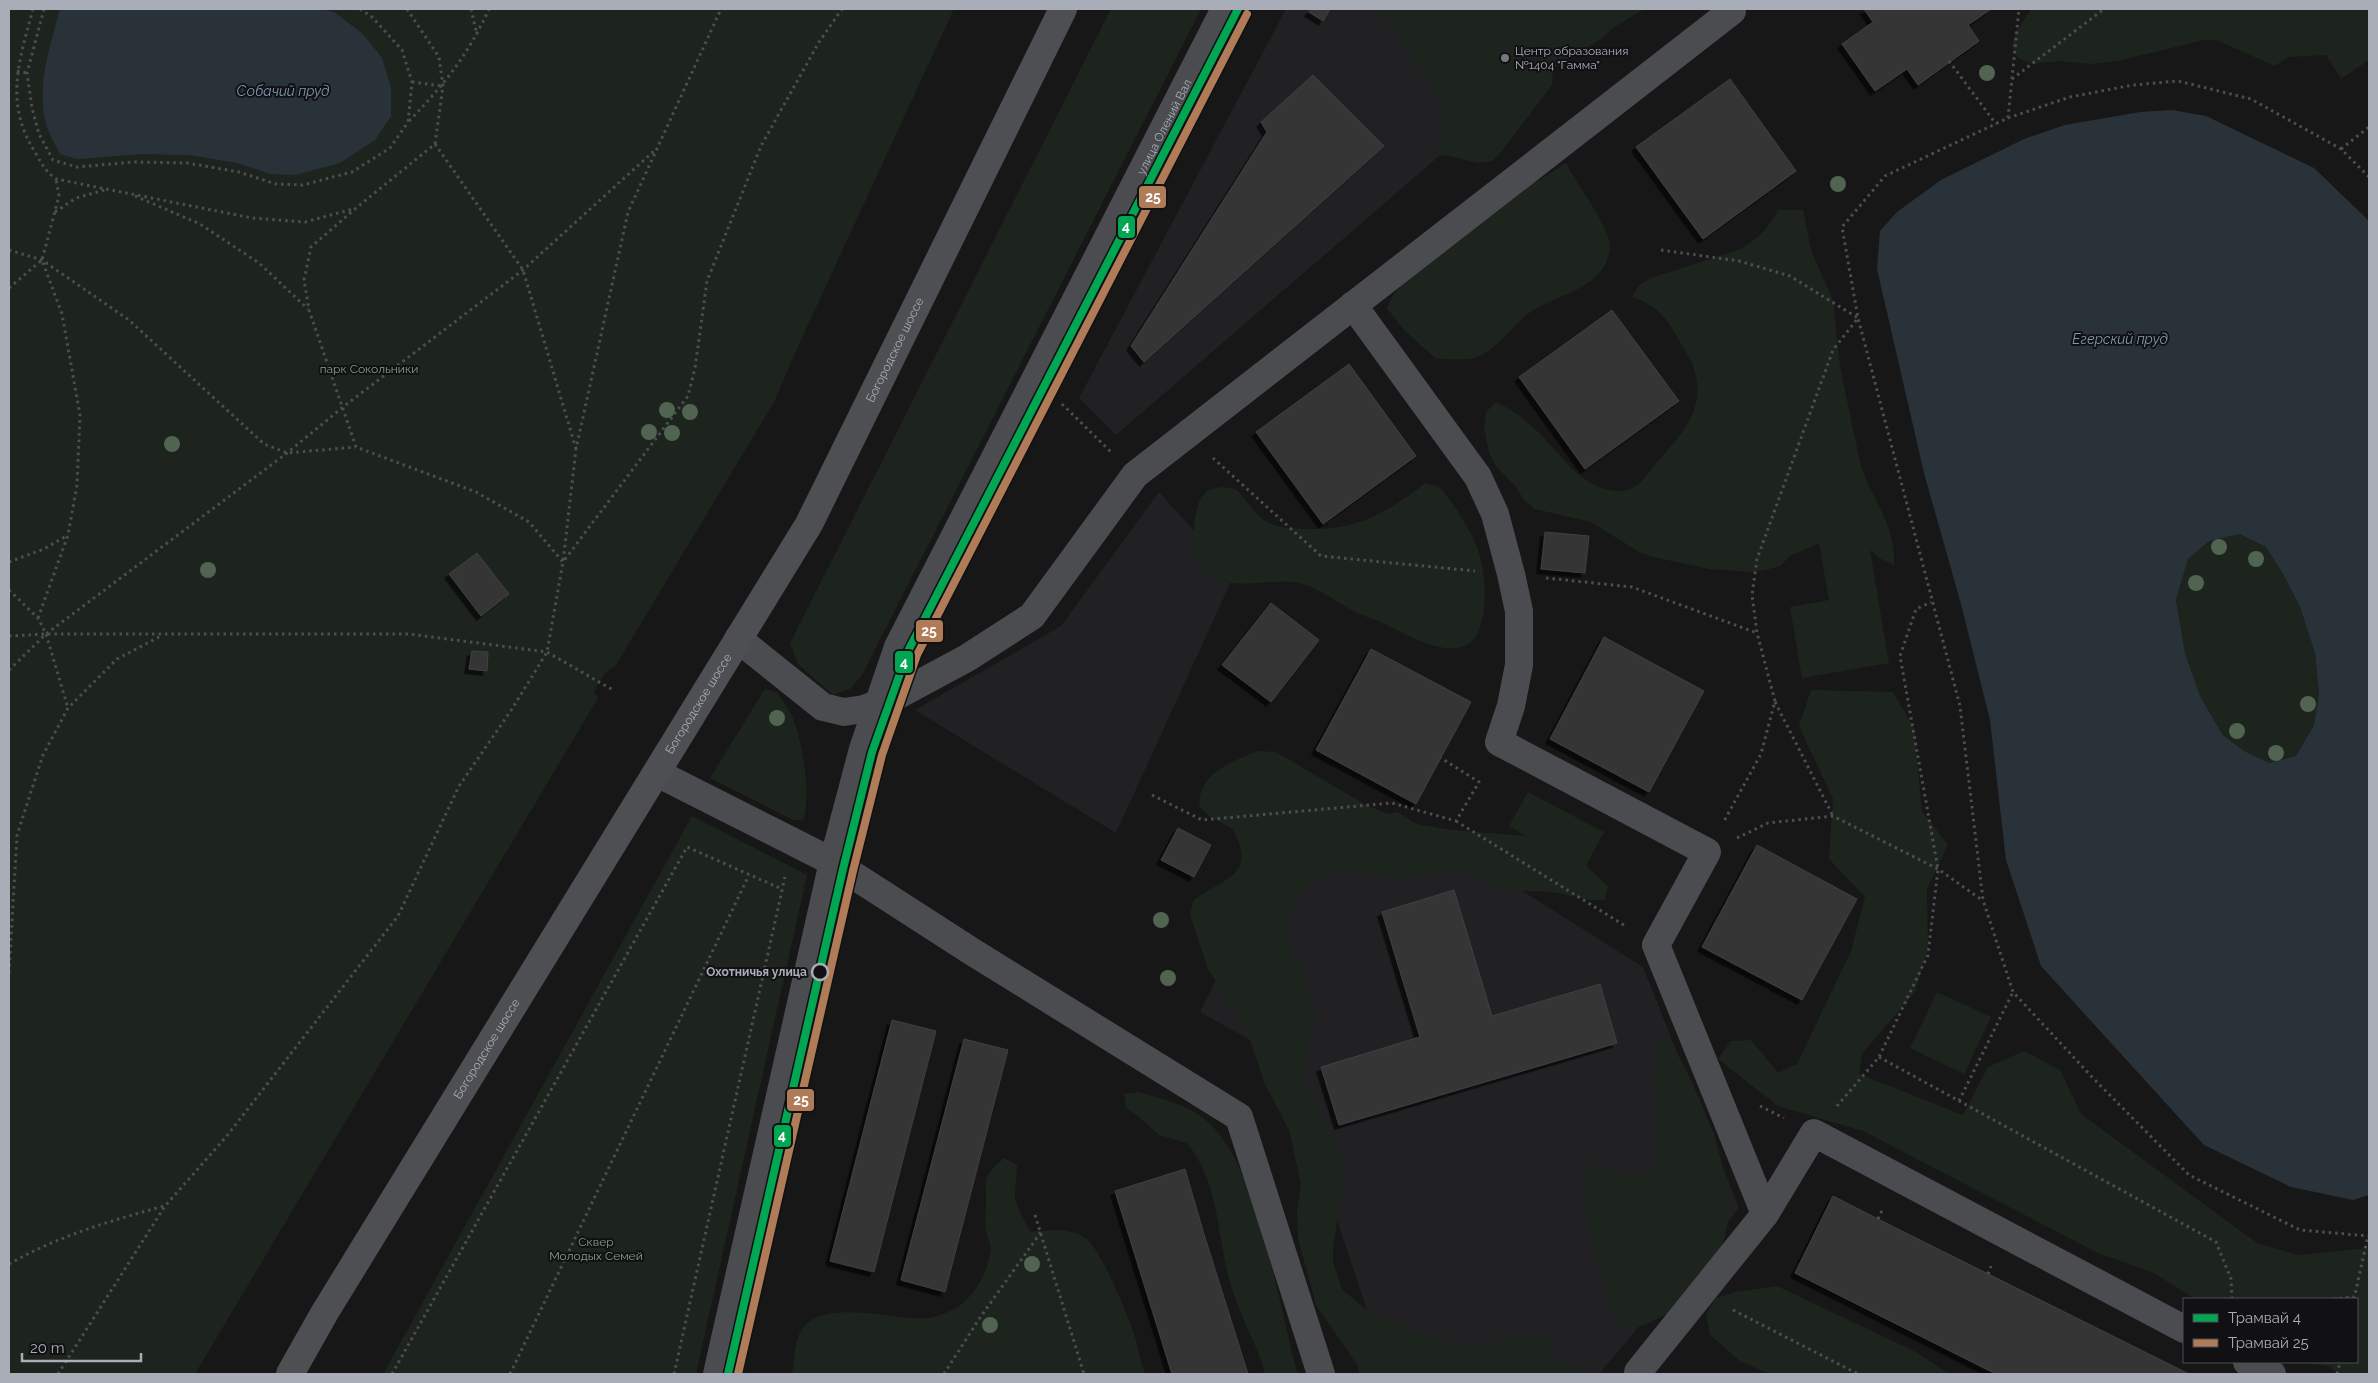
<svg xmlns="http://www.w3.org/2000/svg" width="2378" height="1383" viewBox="0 0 2378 1383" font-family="Raleway,sans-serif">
  <defs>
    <filter id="shadow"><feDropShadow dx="-4.5" dy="4.5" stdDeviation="0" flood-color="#0009"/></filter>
  </defs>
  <rect width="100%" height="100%" fill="#171717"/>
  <path fill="#212123" d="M1286,9H1642L1496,107L1116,435L1079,398Z
    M1159,492L1234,575L1116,833L915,710L1061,626Z
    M1397,812L1643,967L1739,1208L1599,1374H1388L1284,1059L1200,1012L1284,843Z"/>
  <path fill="#1d241e" d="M9,9H954L800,342L774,402L616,665C604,671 600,681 594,692L598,698L195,1374H9Z
    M1111,9H1201L862,675L850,689L833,695L798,664L790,643Z
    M1380,9H1645L1614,26L1604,37L1553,68L1552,85L1502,151L1492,161L1478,163L1450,156L1435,155L1444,114L1441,100Z
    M2031,9H2369V60L2341,79L2326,55L2288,57L2275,66L2216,40H2204L2118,61L2090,64L2060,61L2032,64L2018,58L2012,45L2016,32Z
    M1566,163C1576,184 1610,227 1610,246C1610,255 1606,264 1601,271C1584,292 1551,298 1529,313C1511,326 1499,349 1477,357C1465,361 1448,359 1435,358L1404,330L1387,308L1393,295L1412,274L1489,207L1541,179Z
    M1778,210H1803L1811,250L1833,300L1840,367L1860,462C1871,500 1896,523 1894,565L1881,559L1870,550L1889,663L1802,678L1790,607L1829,600L1819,543L1790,556L1780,566L1766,570L1752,572L1709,569L1653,557L1639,552L1591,522L1535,509L1524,500L1516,487L1496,466L1489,453L1484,426L1486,412L1496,402C1513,410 1529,422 1542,436C1560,454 1578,482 1605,489C1637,497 1642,479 1660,459C1682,434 1705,409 1695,372C1693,362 1685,351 1680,342C1667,318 1658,306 1632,297L1639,285L1651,278L1741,249C1757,239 1770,227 1778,210Z
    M1426,483C1431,485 1437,485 1440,488C1452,500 1475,537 1479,553C1486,577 1487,600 1481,624C1468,673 1408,635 1381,622C1372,618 1362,616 1353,611C1337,602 1321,590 1303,584C1271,574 1228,598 1202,568C1200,564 1196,559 1194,555C1191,546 1195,511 1199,502C1201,498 1205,493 1208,490L1222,487L1236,489C1245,498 1253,512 1264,520C1275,528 1292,529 1305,529C1360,530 1383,514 1426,483Z
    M2240,534L2266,547L2283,574L2300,607L2315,653L2319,694L2314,725L2296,756L2269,763L2244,751L2222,734L2200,696L2185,653L2176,600L2188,559L2209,541Z
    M765,689L777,692C782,700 788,708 792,716C802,738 812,798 803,820H793L710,778Z
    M1811,690L1893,692L1914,728L1922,811L1948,845L1927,889L1928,949L1915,992L1862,1054L1859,1074L1963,1115L1988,1067L2024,1051L2060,1070L2081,1114L2257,1243L2298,1255L2369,1248V1374H2339L2328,1366L2304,1362H2357V1299H2195L2154,1273L2098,1253L1863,1131L1778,1106L1718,1059L1731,1041L1751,1040L1778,1073L1797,1064L1851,951L1865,897L1829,859L1833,799L1799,726Z
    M1259,751L1276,752L1366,805L1410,823L1452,830L1526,836L1509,826L1528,792L1604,832L1586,866L1608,886L1605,900H1592L1551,892L1510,890L1458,871L1404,878L1335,871L1309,884L1291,906L1285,920L1287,933L1290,947L1309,986L1316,1014L1307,1055L1303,1083L1333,1139L1342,1151L1346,1164L1333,1248V1262L1342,1289L1365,1309L1419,1333L1460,1345L1489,1344L1518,1336L1547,1333C1546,1356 1558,1363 1577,1374H1359L1358,1366L1316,1305L1298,1238L1297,1210L1301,1184L1289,1130L1265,1084L1247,1032L1208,969L1190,915L1193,901C1223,877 1258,878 1233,829L1210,817L1199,806C1200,800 1200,793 1203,787C1212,769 1240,757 1259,751Z
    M692,816L807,875L696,1374H383Z
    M1937,992L1991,1017L1964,1074L1910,1048Z
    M1664,1032L1672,1043L1692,1082L1714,1134L1729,1190V1217L1723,1245L1670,1313L1632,1330L1619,1327L1613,1315L1586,1217L1582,1174L1592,1164C1605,1167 1618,1175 1632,1175C1641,1175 1654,1169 1657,1160C1662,1149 1657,1131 1656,1119C1654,1088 1652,1061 1664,1032Z
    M1138,1092C1159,1098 1185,1104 1202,1117C1259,1159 1278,1307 1298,1374H1265C1258,1346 1242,1320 1233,1292C1216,1242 1222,1186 1187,1143L1159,1135L1138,1116L1126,1108L1124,1094Z
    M1004,1158L1017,1165C1017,1175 1015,1185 1015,1194C1016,1208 1024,1220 1031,1232C1051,1230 1066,1227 1084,1237C1101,1247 1130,1320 1136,1340C1139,1352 1141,1363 1145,1374H792C794,1363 794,1348 798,1337C815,1293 895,1322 929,1318C937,1317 951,1311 958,1307C976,1294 988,1271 991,1249C991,1244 988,1240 987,1235C984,1224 986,1211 986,1200C986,1194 985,1184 987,1178C990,1169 998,1164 1004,1158Z
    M1777,1286L1916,1352L1949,1374H1770L1740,1361L1710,1335L1706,1315L1716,1298L1736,1292Z"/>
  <path fill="#2a3239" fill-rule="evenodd" d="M60,9H321L334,12L363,34L382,58L391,88V116L375,140L340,163L295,175L271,174L237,163L189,155L141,154L77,159L60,154C56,146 51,138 48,130C34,89 50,48 60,9Z
    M2172,110L2206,116L2314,168L2369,221V1195L2353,1200L2291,1187L2204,1145L2041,966L2006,860L1990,720L1961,604L1924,473L1877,269L1880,231L1897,212L1941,180L2024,139L2065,125L2140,112ZM2240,534L2266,547L2283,574L2300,607L2315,653L2319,694L2314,725L2296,756L2269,763L2244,751L2222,734L2200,696L2185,653L2176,600L2188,559L2209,541Z"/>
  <path fill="#353536" stroke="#3f4043" filter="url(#shadow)" d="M1311,9H1330L1323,21L1309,12Z
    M1864,9H1991L1968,25L1979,41L1918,85L1907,69L1875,91L1842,44L1873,22Z
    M1313,75L1384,146L1144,362L1131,346L1267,132L1261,122Z
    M1730,79L1796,171L1703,239L1636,147Z
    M1612,310L1679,401L1585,469L1519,377Z
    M1349,364L1416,456L1323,524L1256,432Z
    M1545,532L1589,536L1585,573L1541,569Z
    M477,553L509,594L481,616L449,574Z
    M1271,603L1319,640L1271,702L1222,665Z
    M1604,637L1704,691L1649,792L1550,739Z
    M1371,649L1471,702L1416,804L1316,750Z
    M472,651L488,652L487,671L469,669Z
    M1178,828L1211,845L1194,877L1161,860Z
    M1757,845L1857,899L1802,1000L1702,947Z
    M1454,890L1492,1016L1600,984L1617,1043L1339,1125L1321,1067L1420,1037L1382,912Z
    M892,1020L936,1031L874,1272L830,1261Z
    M964,1039L1008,1050L945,1292L901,1280Z
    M1185,1169L1203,1231L1248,1374H1172L1115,1191Z
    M1833,1196L1878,1219L2189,1374H1996L1795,1273Z"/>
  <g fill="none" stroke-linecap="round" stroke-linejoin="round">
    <path stroke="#4d4e52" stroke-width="3" stroke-dasharray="2.5 4" stroke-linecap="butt" d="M33,9C19,61 4,103 35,152C41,163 46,172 56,179L252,218L305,222L353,209
      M44,9L27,73L32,108L39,134L53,160L77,167L134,162L187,163L239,172L276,184L303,185L352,172L390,148L408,122L412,82L402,50L372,17L360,9
      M407,9L439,57L443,86L435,144L356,208L311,247L304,280L309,310L356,447L476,492L529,522L563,562L688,396L695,368L707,281L761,146L819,42L842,9
      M471,9L477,35
      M1949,61L1996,124
      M17,71L27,73
      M2012,79L2104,9
      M412,82L442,86
      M2008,118L2019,9
      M409,121C444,85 468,55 489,9
      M435,144L523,270L576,449
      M2341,149L2369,127
      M2369,177L2341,149L2251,99L2178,81L2133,85L2070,97L2008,118L1885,176L1842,227L1858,318L1960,706L1983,900L2013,992L2092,1077L2189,1175L2300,1230L2369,1236
      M135,196L200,224L259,263L308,309
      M55,212L76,198L108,189
      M9,250L42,260L129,320L264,444L287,453L356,447
      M1661,250L1739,261L1790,276L1858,318L1833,350L1757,559L1752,595L1757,633L1775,701L1761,754L1723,823
      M9,288L42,260
      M1062,404L1111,452
      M1213,458L1321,556L1475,571
      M9,562L44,549L68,535
      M1546,578L1632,587L1757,633
      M9,590L38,618L46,634L68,708
      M38,618L68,535L77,485L80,415L62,314L42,260L59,196L56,179
      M9,636L46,634H409L547,652L613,690
      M9,670L46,634L287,453L343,407L523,270L654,151
      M1775,702L1833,816
      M1152,795L1202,820L1392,803L1456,821L1479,782L1441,758
      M1456,821L1627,927
      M1737,838L1768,823L1833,816L1938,869L1982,900
      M9,973L17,835L43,755L68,708L117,659L163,635
      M1879,1057L2216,1242L2231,1279L2232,1299
      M1959,1101L2013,992
      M1760,1106L1784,1118
      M1837,1106L1879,1057L1928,955L1938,869L1900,656L1916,609L1931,602
      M1035,1215L1084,1374
      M1878,1219L1883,1208
      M9,1264C58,1236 110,1221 164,1206
      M1988,1274L1991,1266
      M2333,1299L2354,1297
      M2354,1299L2368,1236
      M1733,1310L1858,1374
      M58,1374L165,1206L226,1137L398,916L459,786L512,709L547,652L563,562L576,449L628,212L721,9
      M392,1374L687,847L782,889
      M510,1374L749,875
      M674,1374L785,877
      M944,1374L979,1319L1041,1232
      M2337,1374L2340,1362"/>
    <g stroke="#4b4c50" stroke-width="28">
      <path d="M1353,305L1478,477L1495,514L1511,574L1519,611V665L1511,706L1499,742L1707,852L1656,945L1765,1214L1638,1372L1641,1374"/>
      <path d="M738,639L823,707L844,712L864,709L889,700L967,658L1032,616L1135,475L1732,11"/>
      <path d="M657,773L833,862L971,951L1239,1117L1321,1374"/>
      <path d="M1765,1214L1814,1133L2184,1329"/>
      <path d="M2247,1362L2272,1374"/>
      <path id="s1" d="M717,1374L833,862L863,749L898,647L1225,9"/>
    </g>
    <path stroke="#4d4f52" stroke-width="28" id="s2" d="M290,1374L325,1312L809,524L1063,9"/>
    <defs>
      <path id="tram-1" d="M728,1374L843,869L872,752L908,651L1238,9"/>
      <path id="tram-2" d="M738,1374L853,871L882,755L917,655L1247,14"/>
    </defs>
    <use href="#tram-1" stroke="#111113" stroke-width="11"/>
    <use href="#tram-2" stroke="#111113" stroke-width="11"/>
    <use href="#tram-1" stroke="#00a651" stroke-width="8"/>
    <use href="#tram-2" stroke="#b07c57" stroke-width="8"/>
  </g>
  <g fill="#506451">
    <circle cx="1987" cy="73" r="8"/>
    <circle cx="1838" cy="184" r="8"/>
    <circle cx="667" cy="410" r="8"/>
    <circle cx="690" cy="412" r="8"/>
    <circle cx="649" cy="432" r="8"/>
    <circle cx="672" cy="433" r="8"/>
    <circle cx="172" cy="444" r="8"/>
    <circle cx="2219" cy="547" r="8"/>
    <circle cx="2256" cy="559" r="8"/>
    <circle cx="208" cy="570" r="8"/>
    <circle cx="2196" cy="583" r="8"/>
    <circle cx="2308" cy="704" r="8"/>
    <circle cx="777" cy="718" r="8"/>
    <circle cx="2237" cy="731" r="8"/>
    <circle cx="2276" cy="753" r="8"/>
    <circle cx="1161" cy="920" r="8"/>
    <circle cx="1168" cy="978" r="8"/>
    <circle cx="1032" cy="1264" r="8"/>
    <circle cx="990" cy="1325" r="8"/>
  </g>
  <circle fill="#757880" stroke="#111113" stroke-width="2" cx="1505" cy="58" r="5"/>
  <circle fill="#111113" stroke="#a8adb8" stroke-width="2.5" cx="820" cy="972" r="8"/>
  <g text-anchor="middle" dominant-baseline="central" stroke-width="4" stroke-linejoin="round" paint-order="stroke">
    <g font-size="12" fill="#a8adb8" stroke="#111113" text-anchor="start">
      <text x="1515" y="51">Центр образования<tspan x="1515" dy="14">№1404 "Гамма"</tspan></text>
    </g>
    <g font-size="12" fill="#a8adb8" stroke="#111113">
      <text stroke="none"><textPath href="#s1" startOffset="1334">улица Олений Вал</textPath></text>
      <text stroke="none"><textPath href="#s2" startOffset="1190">Богородское шоссе</textPath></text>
      <text stroke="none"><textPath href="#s2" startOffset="785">Богородское шоссе</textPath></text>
      <text stroke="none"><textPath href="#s2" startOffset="380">Богородское шоссе</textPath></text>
    </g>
    <g font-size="12" fill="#7fa381" stroke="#111113">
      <text x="369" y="369">парк Сокольники</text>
      <text x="596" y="1242">Сквер<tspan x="596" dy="14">Молодых Семей</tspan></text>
    </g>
    <g font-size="12" font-weight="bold" fill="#a8adb8" stroke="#111113" text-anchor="end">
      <text x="807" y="972">Охотничья улица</text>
    </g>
    <g font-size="14" font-style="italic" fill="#7f9bb3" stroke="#111113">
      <text x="283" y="91">Собачий пруд</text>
      <text x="2120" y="339">Егерский пруд</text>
    </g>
  </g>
  <g stroke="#111113" stroke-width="2">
    <rect x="1138" y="185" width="29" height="24" rx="5" fill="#b07c57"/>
    <rect x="1117" y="215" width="19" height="24" rx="5" fill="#00a651"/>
    <rect x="915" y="619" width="29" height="24" rx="5" fill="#b07c57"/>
    <rect x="894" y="650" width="20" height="24" rx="5" fill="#00a651"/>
    <rect x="786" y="1088" width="29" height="24" rx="5" fill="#b07c57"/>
    <rect x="773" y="1124" width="19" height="24" rx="5" fill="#00a651"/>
  </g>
  <g font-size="14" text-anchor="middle" font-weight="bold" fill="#fff">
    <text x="1153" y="202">25</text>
    <text x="1126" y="231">4</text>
    <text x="929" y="636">25</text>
    <text x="904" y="667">4</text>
    <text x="801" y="1105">25</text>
    <text x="782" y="1140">4</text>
  </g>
  <rect width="2378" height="1383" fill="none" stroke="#a8adb8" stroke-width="20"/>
  <rect x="2183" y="1298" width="175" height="65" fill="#111113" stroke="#4d4f55"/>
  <rect x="2193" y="1314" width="25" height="8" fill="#00a651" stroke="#4d4f55"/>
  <text x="2228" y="1323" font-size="15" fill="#a8adb8">Трамвай 4</text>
  <rect x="2193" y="1339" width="25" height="8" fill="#b07c57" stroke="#4d4f55"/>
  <text x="2228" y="1348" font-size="15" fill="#a8adb8">Трамвай 25</text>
  <path d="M22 1353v8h119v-8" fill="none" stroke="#a8adb8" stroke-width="2.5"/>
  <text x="30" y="1353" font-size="15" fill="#a8adb8" stroke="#111113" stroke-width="4" paint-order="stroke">20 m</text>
</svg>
